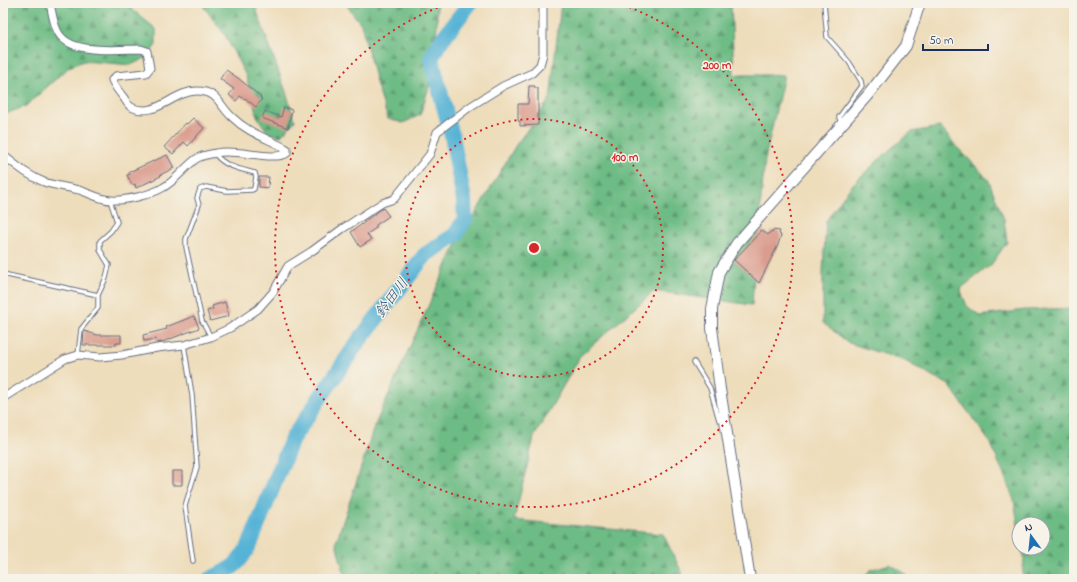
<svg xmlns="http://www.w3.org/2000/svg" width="1077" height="582" viewBox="0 0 1077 582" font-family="'Indie Flower','Klee One',sans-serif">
  <defs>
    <pattern id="forest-firs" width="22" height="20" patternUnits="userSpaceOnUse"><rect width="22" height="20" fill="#6ebc85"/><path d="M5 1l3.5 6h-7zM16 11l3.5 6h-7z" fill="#5a9970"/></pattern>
  </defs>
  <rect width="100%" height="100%" fill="#f7f3e8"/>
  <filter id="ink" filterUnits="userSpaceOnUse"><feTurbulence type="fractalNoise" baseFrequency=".025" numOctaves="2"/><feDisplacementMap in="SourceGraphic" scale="8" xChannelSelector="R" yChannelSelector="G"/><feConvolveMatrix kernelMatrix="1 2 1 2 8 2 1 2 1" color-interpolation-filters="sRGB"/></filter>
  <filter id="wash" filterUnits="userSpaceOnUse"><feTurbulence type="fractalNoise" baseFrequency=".012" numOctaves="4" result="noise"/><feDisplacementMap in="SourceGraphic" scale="16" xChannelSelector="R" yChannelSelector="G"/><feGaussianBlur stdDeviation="0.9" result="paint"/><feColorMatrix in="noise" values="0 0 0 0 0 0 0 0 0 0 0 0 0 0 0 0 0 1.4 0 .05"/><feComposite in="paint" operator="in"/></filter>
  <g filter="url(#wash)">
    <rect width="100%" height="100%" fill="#edb"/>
    <path fill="url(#forest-firs)" stroke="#447672" d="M3,3H124L156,29V45L147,57L131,65L83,61L68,68L26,106L3,115Z
      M201,3H254L286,92L295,121L281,136L268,133L257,116L246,76L225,35Z
      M345,3H437V25L430,84L420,115L403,123L388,119L377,86L361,24Z
      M561,3H731L734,75H784L765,159L757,239L752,305L654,291L581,355L534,437L514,520L663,534L685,579H345L336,542L356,483L374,427L452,253L516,145L550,99Z
      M940,127L959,149L988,179L1004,219L1007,242L991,265L960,289L967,306L980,316L1025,310L1074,308V579H1022L1024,559L1022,548H1043V524H1019V531L1014,500L991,444L949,385L905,361L849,343L823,323V272L826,221L852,185L887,152L911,132Z
      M890,564L906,574L909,579H862L870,570Z"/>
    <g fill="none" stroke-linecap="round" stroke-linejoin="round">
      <path stroke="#57b3d5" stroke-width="16" d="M210,579C233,568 237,567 250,544L292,439L358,342L425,255L455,235L465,219L464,200L452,136L431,58L443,38L470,3"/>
    </g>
    <g id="blocks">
      <path fill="#da9c8e" d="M226,70L238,78L261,97L260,98L262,99L256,107L245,98L244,99L240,96L236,101L229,95L234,89L220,79Z
        M529,86H535V88H538V125L520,126V121H518V104H528Z
        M284,107L292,110L288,128L262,118L265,111L281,117Z
        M193,118L204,128L188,146L184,142L173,154L164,147L186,123L187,124Z
        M167,155L174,168L160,175L161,176L136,188L135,184L132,185L127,175L130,174L129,172Z
        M259,177H269L268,188L259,187Z
        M383,208L389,216L376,225V228L367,234L371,240L360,247L351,232L365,222L364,221L369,218Z
        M762,230L768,235L771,231L773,232V230L780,231L779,234L781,235L778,245L759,283L734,260Z
        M225,302L229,316L210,321L207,311L213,309L212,306Z
        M194,316L199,328L162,342L157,343L156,339L144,341L143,335L167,329L166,327Z
        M84,331L97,335H121V343H116V345H83Z
        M172,471H182V485H172Z"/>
    </g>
  </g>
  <g filter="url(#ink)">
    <use href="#blocks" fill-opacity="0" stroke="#656c7f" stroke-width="1"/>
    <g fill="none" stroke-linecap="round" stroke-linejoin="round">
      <defs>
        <path id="lane" d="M824,3L827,37L849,62L861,81L862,86L839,117L841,124
          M3,274L98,295
          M211,337L202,321L186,247V239L199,205L197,198L200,189L206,187L227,191L252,190L254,189L256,177L255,173C240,169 225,167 215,154
          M184,345L192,395L197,467L185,506L193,561
          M78,355L81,329L98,308V295L106,278L109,265L100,250V241L111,231L117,222L110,200
          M694,362L710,388L719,420L723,419"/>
        <path id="street" d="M3,155C16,165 28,176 44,182C55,186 68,187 79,190C89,193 101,200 111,200C125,201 151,195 164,187C176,180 184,168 196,159C200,156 210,154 216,153C235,148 274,162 287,153V149C267,138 248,133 232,117C219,105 218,91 197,91C173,91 156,119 131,107C128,105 126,101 124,98C119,92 115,87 112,80L116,76L146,73L150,68L147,51L141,49C119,49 67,56 57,30C53,22 52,12 50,3
          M3,398L65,359L78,355L100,357L122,355L157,348L184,345L211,337L230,328L258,309L273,292L288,266L312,251L342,229L382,203L394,199L430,154L437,132L471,106L503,86L532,73L540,65L543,54V3"/>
        <path id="secondary" d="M750,579L720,389L712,328V309L719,272L737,243L867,96L906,46L920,3"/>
      </defs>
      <use href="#lane" stroke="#656c7f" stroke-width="5.5"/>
      <use href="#street" stroke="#656c7f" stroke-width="9"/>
      <use href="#secondary" stroke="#656c7f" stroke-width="12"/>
      <use href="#lane" stroke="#fff" stroke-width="3.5"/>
      <use href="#street" stroke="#fff" stroke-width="7"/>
      <use href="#secondary" stroke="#fff" stroke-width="10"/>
    </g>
  </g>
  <g fill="none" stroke="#d62828" stroke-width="2" stroke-dasharray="2 4">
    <circle cx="534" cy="248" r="129"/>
    <path d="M618 3A259 259 0 1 1 450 3"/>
  </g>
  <g text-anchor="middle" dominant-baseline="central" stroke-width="3" stroke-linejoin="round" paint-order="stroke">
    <g font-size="15" font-style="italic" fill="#2d5782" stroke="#f7f3e8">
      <text transform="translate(392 298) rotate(-53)">鈴田川</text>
    </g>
  </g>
  <circle cx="534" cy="248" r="6" fill="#d62828" stroke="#f7f3e8" stroke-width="2"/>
  <g font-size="12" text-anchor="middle" font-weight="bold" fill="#d62828" stroke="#f7f3e8" stroke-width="3" stroke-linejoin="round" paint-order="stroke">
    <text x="717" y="69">200 m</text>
    <text x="625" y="161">100 m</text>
  </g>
  <rect width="1077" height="582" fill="none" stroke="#f7f3e8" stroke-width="16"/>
  <g transform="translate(1031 536) rotate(345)"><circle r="19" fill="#f7f3e8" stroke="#9fa5b1"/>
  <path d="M0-3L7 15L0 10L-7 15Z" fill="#1f6fb2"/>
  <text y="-6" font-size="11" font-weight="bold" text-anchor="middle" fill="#1b2f5e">N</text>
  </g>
  <path d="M923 44v6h65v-6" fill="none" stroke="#1b2f5e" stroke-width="2"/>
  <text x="929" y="44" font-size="12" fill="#1b2f5e" stroke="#f7f3e8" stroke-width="3" paint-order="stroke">50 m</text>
</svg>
